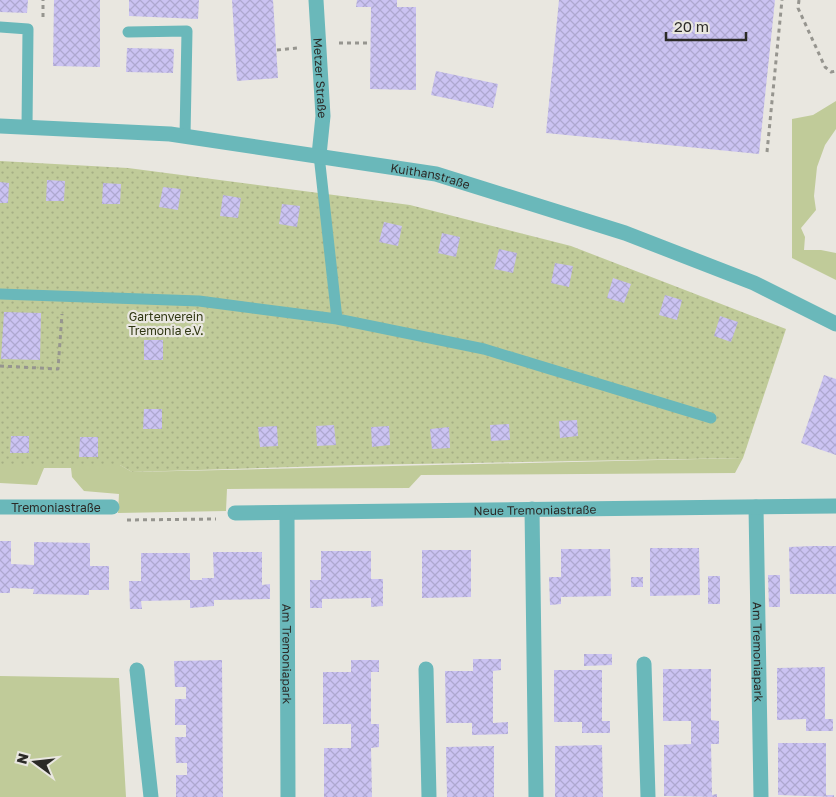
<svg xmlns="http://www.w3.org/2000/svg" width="836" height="797" viewBox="0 0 836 797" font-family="'Golos Text',sans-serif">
  <defs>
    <pattern id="garden-dots" width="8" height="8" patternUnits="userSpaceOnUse" patternTransform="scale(1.25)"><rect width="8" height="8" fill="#c0cb99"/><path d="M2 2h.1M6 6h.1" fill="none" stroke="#a5ae84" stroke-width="1.8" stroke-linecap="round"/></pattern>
    <pattern id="building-cross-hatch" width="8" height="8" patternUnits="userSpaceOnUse" patternTransform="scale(1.25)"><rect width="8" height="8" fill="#cbc3f2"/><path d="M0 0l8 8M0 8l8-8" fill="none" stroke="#aea8d0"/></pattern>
  </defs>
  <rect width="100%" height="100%" fill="#e9e7e0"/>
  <path fill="#c0cb99" d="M836,101V129L825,145L817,167L814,196L816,210L801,228L805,237L804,250H821L836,253V280L792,258V119L813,115Z
    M743,458L735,473L421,475L409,488L227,489L226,511L118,513L119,494L84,491L72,477L71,468H44L37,485L0,483V465H120L132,472Z
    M0,676L119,678L126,797H0Z"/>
  <path fill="url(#garden-dots)" d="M0,161L128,168L410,205L571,246L786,329L743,458L358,465L132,472L120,465H0Z"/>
  <path fill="url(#building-cross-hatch)" d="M0,0H28L27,13L0,12Z
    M54,0H100V67L53,66Z
    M129,0H199L198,19L129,16Z
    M232,0H273L278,78L237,81Z
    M357,0H397V7H416V90L370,89L371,7H356Z
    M559,0H775L759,154L546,133Z
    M127,48L174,49L173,73L126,72Z
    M436,71L498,84L493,108L431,95Z
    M47,180L65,181L64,201H46Z
    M0,182L9,183L8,203H0Z
    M103,183L121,184L120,204H102Z
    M163,187L181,189L178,210L159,207Z
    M223,195L241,198L238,218L220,216Z
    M282,204L300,206L297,227L279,224Z
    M384,222L402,226L398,246L379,242Z
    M442,233L460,237L456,257L438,253Z
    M499,249L517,253L513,273L494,269Z
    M555,263L573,266L569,287L551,283Z
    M613,278L631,284L624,303L607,298Z
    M665,295L682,300L677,320L659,315Z
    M4,312L41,313L40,360L1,359Z
    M720,316L738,322L731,342L714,336Z
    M144,340H163V360H144Z
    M824,375L836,379V455L801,443Z
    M144,409H162V429H143Z
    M577,420L578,436L560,438L559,421Z
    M509,424L510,440L491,441L490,425Z
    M334,425L336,445L317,446L316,426Z
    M277,426L278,446L260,447L258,427Z
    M389,426L390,445L372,447L371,427Z
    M449,427L450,448L432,449L430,429Z
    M11,436H29V453H10Z
    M80,437H98V457H79Z
    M0,541H11V564L34,565V542L90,543V566H109V590H89V595L33,594L34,589L10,588V593H0Z
    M814,546H836V594H790L789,547Z
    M650,548H699L700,595L650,596Z
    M561,549H610L611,596L561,597V604L550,605L549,577H561Z
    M422,550H471V597L422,598Z
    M321,551H371V579H383V606L371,607V598L322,599V608H310V580H321Z
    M213,552H262V585L270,584V599L214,600V606L190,608V600L141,601L142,609H130L129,581H141V553H190V580H202V578H214Z
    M768,575H780V607H769Z
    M708,576H720V604H708Z
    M631,577H643V587H631Z
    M584,654H612V665L584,666Z
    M473,659H501V670L493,671V723L508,722V734L472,735V723H446L445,671H473Z
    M222,660L223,797H176V775H187V763H176L175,737H186V725H175V699H186V687H175L174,661Z
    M351,660H379V672H371V724H379V747L371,748L372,797H324V748H351V724H323V672H351Z
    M825,667V719H833V731H806V719L777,720V668Z
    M663,669H711V720L719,721V744H711L712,795L717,794V797L664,796V745L691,744V721H663Z
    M554,670H602V721H610V733H582V722H554Z
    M778,743H826V795H834V797L778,795Z
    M602,745L603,797H555V746Z
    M494,746V797H447L446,747Z"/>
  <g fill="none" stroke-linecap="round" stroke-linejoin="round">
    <path stroke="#96958f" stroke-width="3" stroke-dasharray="4 4" stroke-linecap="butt" d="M799,0L798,8L825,67L831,72L836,71
      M43,17V0
      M339,43H370
      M277,50L298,48
      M767,152L782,0
      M0,366L58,369L62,314
      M127,520L216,519"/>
    <path stroke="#6ab8ba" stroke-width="11" d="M0,27L28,29L27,127
      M128,32L187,31L185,136
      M319,155L337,319
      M0,294L199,301L337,319L484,349L711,418"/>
    <g stroke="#6ab8ba" stroke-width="15">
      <path id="s1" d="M316,0L323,116L319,155"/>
      <path id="s2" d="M0,126L170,134L436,174L625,233L754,283L836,324"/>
      <path id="s3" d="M0,507H112"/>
      <path id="s4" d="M756,507L761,797"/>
      <path d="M532,509L536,797"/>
      <path id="s5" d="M235,513L836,506"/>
      <path id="s6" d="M287,513L288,797"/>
      <path d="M644,664L648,797"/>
      <path d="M426,669L429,797"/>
      <path d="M137,670L151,797"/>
    </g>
  </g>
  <g text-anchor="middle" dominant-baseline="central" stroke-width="4.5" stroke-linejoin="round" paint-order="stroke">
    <g font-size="12" fill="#2b2a27" stroke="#e9e7e0">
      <text stroke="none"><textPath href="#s1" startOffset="78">Metzer Straße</textPath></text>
      <text stroke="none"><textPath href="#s2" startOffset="434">Kuithanstraße</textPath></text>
      <text stroke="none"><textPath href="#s3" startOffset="56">Tremoniastraße</textPath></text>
      <text stroke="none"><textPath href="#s5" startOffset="300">Neue Tremoniastraße</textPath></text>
      <text stroke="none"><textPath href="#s4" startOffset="145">Am Tremoniapark</textPath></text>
      <text stroke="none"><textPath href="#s6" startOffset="141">Am Tremoniapark</textPath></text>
    </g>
    <g font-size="12" fill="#2f3612" stroke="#e9e7e0">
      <text x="166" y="316">Gartenverein<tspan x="166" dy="14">Tremonia e.V.</tspan></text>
    </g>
  </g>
  <g transform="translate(35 762) rotate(285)" stroke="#e9e7e0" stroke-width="4" paint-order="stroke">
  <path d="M0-4L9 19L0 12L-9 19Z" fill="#2b2a27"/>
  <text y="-8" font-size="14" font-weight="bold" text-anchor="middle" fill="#2b2a27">N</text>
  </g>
  <path d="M666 32v8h80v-8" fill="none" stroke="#2b2a27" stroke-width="2.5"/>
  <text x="674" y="32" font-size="15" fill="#2b2a27" stroke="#e9e7e0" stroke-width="4" paint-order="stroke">20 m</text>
</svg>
